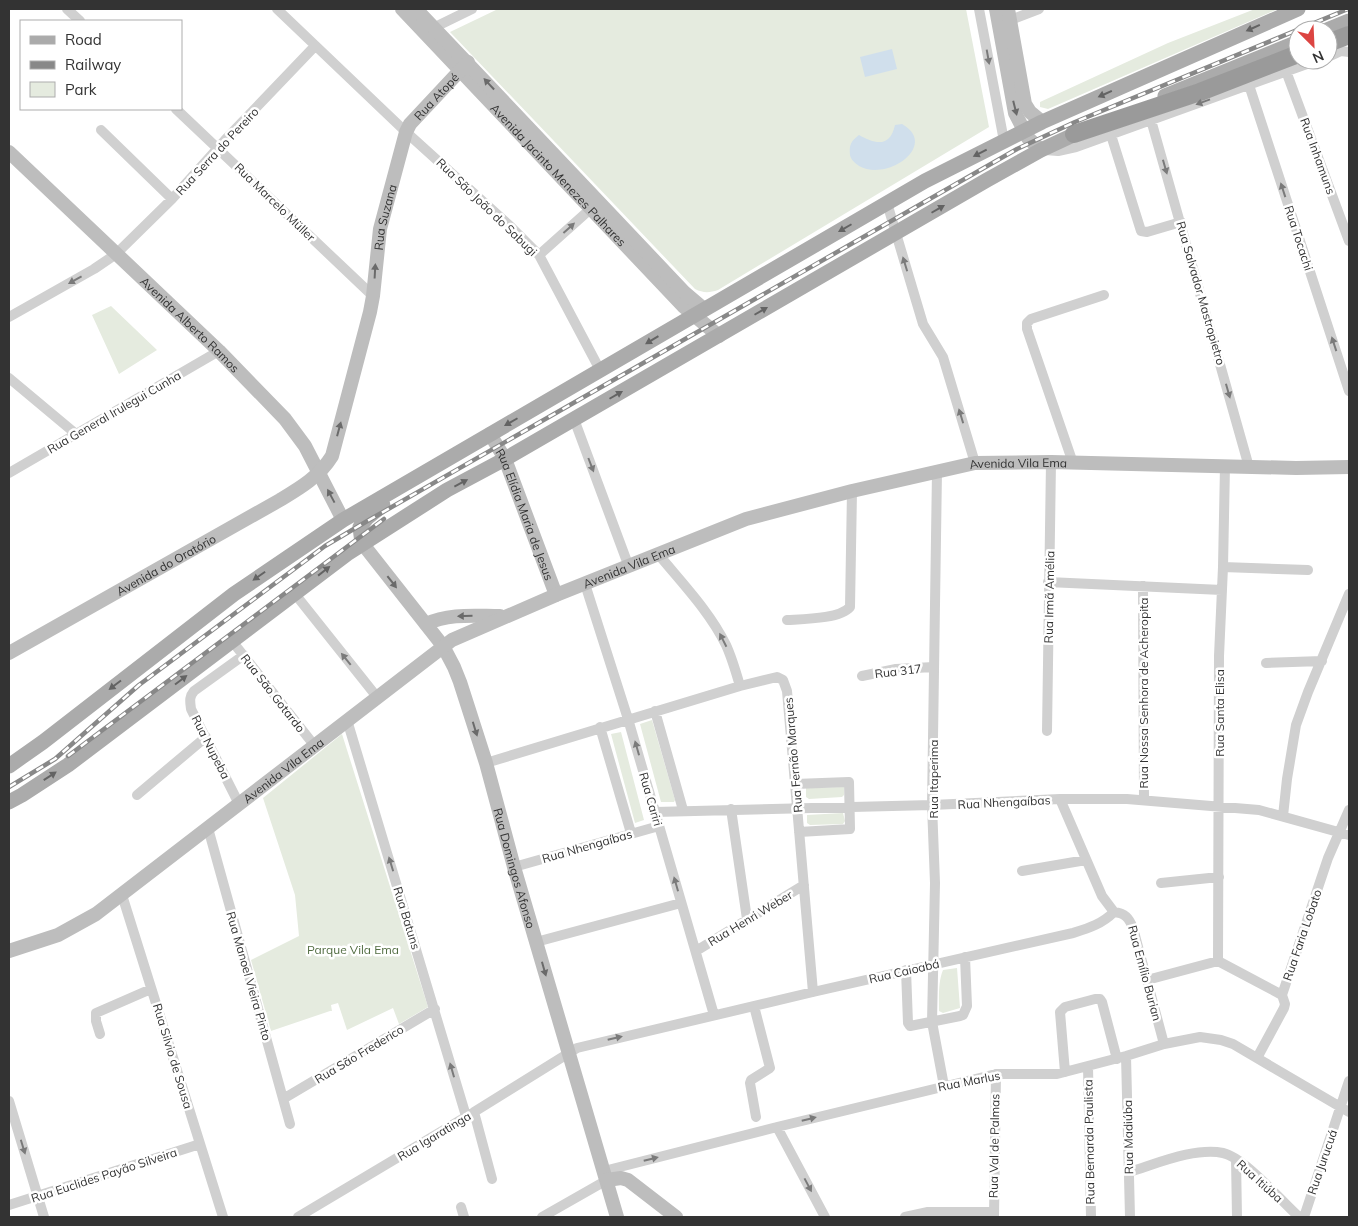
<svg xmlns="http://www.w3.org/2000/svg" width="1358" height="1226" viewBox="0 0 1358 1226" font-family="Mulish,sans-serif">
  <rect width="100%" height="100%" fill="#fff"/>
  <path fill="#e5ebdf" d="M498,9H966L989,127L718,290C709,293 703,293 695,289L450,32Z
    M1255,9H1278L1048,109L1040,107V102L1168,43Z
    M111,306L157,350L119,374L92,315Z
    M652,720L675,800L674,802H661L640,724Z
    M621,732L644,820L635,823L611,734Z
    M342,734L428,1007L399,1024L393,1008L347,1030L338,1003L331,1005L332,1011H330L271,1031L251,960L299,936L295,895L263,798Z
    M844,787V795L842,797L809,799L806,797V788Z
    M843,813L845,821L843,824L810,825L807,823V815Z
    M957,968L960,1008L943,1013L939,1011C939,998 938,982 943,970Z"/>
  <path fill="#d0dfec" d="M892,49L897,69L865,77L860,57Z
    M902,124C939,145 888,182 859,166C855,163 851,160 850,155C849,145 851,141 859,135C875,144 890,148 895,125Z"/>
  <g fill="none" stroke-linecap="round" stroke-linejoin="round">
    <path stroke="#d0d0d0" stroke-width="10" d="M67,9L80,21
      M277,9L406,132L511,227L539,255L600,370
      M979,9L1004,141
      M1005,22L1039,9
      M429,30L472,9
      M1328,57L1341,51L1349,52
      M1286,71L1349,241
      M1249,85L1349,391
      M176,109L373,296
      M1151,120L1249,467
      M101,130L172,199
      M1111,135L1141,231L1147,232L1181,222
      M1045,150L1058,151L1076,147L1318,60
      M887,203L923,324L943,357L975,463
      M539,255L596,204
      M9,317L94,269L116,254L172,199L225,140L315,46
      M9,378L76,434
      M574,419L629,567
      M1073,463L1027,329V323L1031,319L1104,295
      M937,471L932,805L935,883L932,1022L944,1086
      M9,473L219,351
      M659,555C682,583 710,612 726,645C732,658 736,672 740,686
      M1223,567L1308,570
      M1048,582L1222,590
      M585,584L628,719L714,1015
      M1143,586L1144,800
      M295,594L377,697
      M787,620C803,619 840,619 850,607L852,491
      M232,641L314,745
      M1266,663L1322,661
      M862,676L896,669L934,667
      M655,711L683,810
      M347,720L466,1116
      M600,727L631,833
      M1047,731L1051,462
      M486,763L740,686L777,677L783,680L787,691L813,992
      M795,784L849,782L850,829L799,832
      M137,795L206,737
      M1060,799L1102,896L1114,912
      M239,804L191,709C190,701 189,697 194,691L244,655
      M731,809L747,919
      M655,812L932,805L1060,799H1127L1259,810L1349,835
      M1283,816L1287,779L1296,725L1308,692L1349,594
      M208,828L290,1124
      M514,867L659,826
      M1022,871L1086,860
      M1161,883L1219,877
      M122,895L223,1217
      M1114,912C1125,913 1129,918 1133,928L1164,1044
      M536,942L681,903
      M696,951L804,885
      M1218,961L1219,656L1223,567L1225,466
      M906,970L908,1023L910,1026L960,1016L963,1015L967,1006L965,957
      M1147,980L1218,961L1282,995
      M754,1006L770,1068L751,1080L750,1083L756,1117
      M100,1034L96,1021V1013L151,989
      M1126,1056L1130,1217
      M1257,1058L1284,1008L1285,1004L1282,995L1328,858L1349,810
      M1088,1066L1091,1217
      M1065,1072L1060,1012L1065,1007L1095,999H1100L1102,1002L1117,1059
      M283,1099L435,1009
      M9,1101L44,1217
      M474,1112L492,1179
      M777,1127L825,1217
      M1236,1159L1237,1217
      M604,1171L777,1127L996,1074H1057L1126,1056L1164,1044L1200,1037L1221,1040L1233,1044L1349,1112
      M1129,1172C1156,1164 1195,1147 1223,1153C1245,1158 1281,1201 1299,1217
      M9,1205L200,1144
      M461,1207L464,1217
      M298,1217L474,1112L577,1048L813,992L1073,933C1089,928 1102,924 1114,912
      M542,1217L607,1180
      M905,1217L928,1212H993
      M994,1217L996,1074
      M1304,1217L1349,1081"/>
    <g stroke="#bdbdbd" stroke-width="14">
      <path id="s1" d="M402,9L683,306L719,336"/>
      <path d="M416,9L684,292L704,309"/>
      <path d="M996,9L1015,113L1028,138L1041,150"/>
      <path d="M1008,9L1025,104L1030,112L1042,122"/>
      <path id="s2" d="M9,152L219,351L285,419L305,446L343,520"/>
      <path id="s3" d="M490,434L505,459L556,595"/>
      <path id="s4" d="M362,543L443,646L454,667L460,682L486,763L514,867L617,1217"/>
      <path d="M426,624C449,613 475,616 500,616"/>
      <path id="s5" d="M9,653L280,500C300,488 319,477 332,456L370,312L373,296L380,229L406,132L410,124L468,62"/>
      <path id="s6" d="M9,951L58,935L96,914L452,640L556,595L746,519L852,491L975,463L1051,462L1296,468L1349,467"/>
      <path d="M607,1180L621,1178L628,1180L676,1217"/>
    </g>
    <path stroke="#ababab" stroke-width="15" d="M1327,30L1349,21
      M1165,96L1298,42
      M362,543L360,527L367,518L383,505
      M9,766L43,742L234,594L343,520L925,181L1042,122L1298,9
      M9,802L22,795L68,765L347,554L447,490L505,459L987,180L1041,150L1084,130"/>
    <path stroke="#9a9a9a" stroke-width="18" d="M1328,43L1349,35
      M1074,134L1200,92L1298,54"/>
    <defs>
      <path id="rail" d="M68,756L384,519
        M9,787L55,759L139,685L325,546L369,520L1017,149L1075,122L1348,9"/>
    </defs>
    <use href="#rail" stroke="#888" stroke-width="4.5"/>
    <use href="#rail" stroke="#fff" stroke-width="2.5" stroke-dasharray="8" stroke-linecap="butt"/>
  </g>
  <defs><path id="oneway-solid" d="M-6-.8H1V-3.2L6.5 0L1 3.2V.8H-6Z" transform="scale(1.25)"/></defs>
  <g fill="#636363">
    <use href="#oneway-solid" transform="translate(1253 28) rotate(156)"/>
    <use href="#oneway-solid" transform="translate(1105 94) rotate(156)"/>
    <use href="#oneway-solid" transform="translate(980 153) rotate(153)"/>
    <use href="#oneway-solid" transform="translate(938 209) rotate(-30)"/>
    <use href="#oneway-solid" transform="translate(845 228) rotate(150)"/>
    <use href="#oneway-solid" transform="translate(761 311) rotate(-30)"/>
    <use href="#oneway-solid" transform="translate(652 340) rotate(149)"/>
    <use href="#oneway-solid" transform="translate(616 395) rotate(-30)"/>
    <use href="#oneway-solid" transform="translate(511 422) rotate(150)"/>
    <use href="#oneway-solid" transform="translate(461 483) rotate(-28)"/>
    <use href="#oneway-solid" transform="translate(324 571) rotate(-38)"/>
    <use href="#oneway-solid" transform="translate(259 576) rotate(145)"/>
    <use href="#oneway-solid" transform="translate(181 680) rotate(-37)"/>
    <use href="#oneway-solid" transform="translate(115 685) rotate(143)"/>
    <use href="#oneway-solid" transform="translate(50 776) rotate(-33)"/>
  </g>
  <g fill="#7a7a7a">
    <use href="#oneway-solid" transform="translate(988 57) rotate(80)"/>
    <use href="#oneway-solid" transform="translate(1203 102) rotate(160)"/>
    <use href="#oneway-solid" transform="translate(1165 167) rotate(74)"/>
    <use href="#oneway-solid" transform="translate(1283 190) rotate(-108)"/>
    <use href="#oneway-solid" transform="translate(569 228) rotate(-42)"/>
    <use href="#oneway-solid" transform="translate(905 264) rotate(-107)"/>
    <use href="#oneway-solid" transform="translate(75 280) rotate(151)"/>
    <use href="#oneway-solid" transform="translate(1334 344) rotate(-108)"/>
    <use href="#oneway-solid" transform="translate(1228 391) rotate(74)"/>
    <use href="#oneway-solid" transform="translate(961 416) rotate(-107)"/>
    <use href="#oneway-solid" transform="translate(591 465) rotate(69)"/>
    <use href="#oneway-solid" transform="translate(723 640) rotate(-117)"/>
    <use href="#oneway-solid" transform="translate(346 659) rotate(-129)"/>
    <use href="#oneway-solid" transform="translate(637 748) rotate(-106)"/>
    <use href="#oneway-solid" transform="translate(391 864) rotate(-107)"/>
    <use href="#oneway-solid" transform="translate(676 884) rotate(-106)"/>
    <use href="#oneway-solid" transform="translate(615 1038) rotate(-13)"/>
    <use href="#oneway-solid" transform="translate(452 1070) rotate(-106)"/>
    <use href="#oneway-solid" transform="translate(809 1119) rotate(-14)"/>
    <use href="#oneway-solid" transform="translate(23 1147) rotate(73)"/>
    <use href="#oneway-solid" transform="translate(651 1159) rotate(-14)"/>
    <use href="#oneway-solid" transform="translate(808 1185) rotate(62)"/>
  </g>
  <g fill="#6a6a6a">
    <use href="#oneway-solid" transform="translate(489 84) rotate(-133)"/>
    <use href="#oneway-solid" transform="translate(1015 108) rotate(76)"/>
    <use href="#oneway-solid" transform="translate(375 271) rotate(-87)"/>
    <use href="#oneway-solid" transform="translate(339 429) rotate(-75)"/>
    <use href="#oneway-solid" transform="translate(331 496) rotate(-118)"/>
    <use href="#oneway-solid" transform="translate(392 582) rotate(52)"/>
    <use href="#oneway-solid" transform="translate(465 616) rotate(179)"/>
    <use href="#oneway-solid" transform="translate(475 729) rotate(73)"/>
    <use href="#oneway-solid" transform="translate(544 969) rotate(74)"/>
  </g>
  <g text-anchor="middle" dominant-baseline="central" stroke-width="5" stroke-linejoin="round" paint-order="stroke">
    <g font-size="12" fill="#333" stroke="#fff">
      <text stroke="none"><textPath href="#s5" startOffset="760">Rua Atopé</textPath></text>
      <text transform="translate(217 151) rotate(-47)">Rua Serra do Pereiro</text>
      <text transform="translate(1318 156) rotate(70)">Rua Inhamuns</text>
      <text stroke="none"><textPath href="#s1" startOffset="228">Avenida Jacinto Menezes Palhares</textPath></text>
      <text transform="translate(275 202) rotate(44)">Rua Marcelo Müller</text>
      <text transform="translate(487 207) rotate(44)">Rua São João do Sabugi</text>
      <text stroke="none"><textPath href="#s5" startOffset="625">Rua Suzana</textPath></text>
      <text transform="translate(1299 238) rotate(72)">Rua Tocachi</text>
      <text transform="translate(1201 293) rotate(74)">Rua Salvador Mastropietro</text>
      <text stroke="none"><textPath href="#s2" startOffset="250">Avenida Alberto Ramos</textPath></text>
      <text transform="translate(114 412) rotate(-30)">Rua General Irulegui Cunha</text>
      <text stroke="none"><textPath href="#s6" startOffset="1141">Avenida Vila Ema</textPath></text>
      <text stroke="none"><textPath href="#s3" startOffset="88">Rua Elídia Maria de Jesus</textPath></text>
      <text stroke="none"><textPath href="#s5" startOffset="180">Avenida do Oratório</textPath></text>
      <text stroke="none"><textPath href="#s6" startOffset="736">Avenida Vila Ema</textPath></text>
      <text transform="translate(1049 597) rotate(-89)">Rua Irmã Amélia</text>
      <text transform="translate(898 671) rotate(-7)">Rua 317</text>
      <text transform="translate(273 693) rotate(52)">Rua São Gotardo</text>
      <text transform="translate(1143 693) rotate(-90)">Rua Nossa Senhora de Acheropita</text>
      <text transform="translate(1219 713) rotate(-90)">Rua Santa Elisa</text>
      <text transform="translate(211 747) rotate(63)">Rua Nupeba</text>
      <text transform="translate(793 755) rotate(-95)">Rua Fernão Marques</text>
      <text stroke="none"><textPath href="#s6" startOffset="331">Avenida Vila Ema</textPath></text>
      <text transform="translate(933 779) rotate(-90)">Rua Itaperima</text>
      <text transform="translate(651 799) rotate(74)">Rua Cariri</text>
      <text transform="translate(1004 802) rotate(-3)">Rua Nhengaíbas</text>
      <text transform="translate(587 846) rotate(-16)">Rua Nhengaíbas</text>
      <text stroke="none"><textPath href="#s4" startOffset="365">Rua Domingos Afonso</textPath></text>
      <text transform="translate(407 918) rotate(73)">Rua Batuns</text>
      <text transform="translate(750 918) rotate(-31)">Rua Henri Weber</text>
      <text transform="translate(1302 935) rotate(-71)">Rua Faria Lobato</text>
      <text transform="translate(904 971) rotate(-13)">Rua Caioabá</text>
      <text transform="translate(1145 973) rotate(75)">Rua Emílio Burian</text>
      <text transform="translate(249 976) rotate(74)">Rua Manoel Vieira Pinto</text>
      <text transform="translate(359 1054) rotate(-31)">Rua São Frederico</text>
      <text transform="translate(173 1056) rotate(73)">Rua Silvio de Sousa</text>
      <text transform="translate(969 1081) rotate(-11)">Rua Marlus</text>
      <text transform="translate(434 1136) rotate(-31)">Rua Igaratinga</text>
      <text transform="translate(1128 1137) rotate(-91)">Rua Madiúba</text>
      <text transform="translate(1089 1142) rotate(-91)">Rua Bernarda Paulista</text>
      <text transform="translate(994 1146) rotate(-89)">Rua Val de Palmas</text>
      <text transform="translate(1322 1162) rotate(-71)">Rua Jurucuá</text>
      <text transform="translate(104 1175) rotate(-18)">Rua Euclides Payão Silveira</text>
      <text transform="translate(1260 1181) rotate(42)">Rua Itiúba</text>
    </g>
    <g font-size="12" fill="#526d42" stroke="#fff">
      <text x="353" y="949">Parque Vila Ema</text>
    </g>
  </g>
  <rect width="1358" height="1226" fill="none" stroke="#333333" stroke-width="20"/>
  <rect x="20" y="20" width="162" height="90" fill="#ffffff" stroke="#adadad"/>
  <rect x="30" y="36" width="25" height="8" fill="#ababab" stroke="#adadad"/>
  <text x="65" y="45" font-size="15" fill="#333333">Road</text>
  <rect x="30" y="61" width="25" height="8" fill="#888888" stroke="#adadad"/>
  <text x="65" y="70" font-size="15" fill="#333333">Railway</text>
  <rect x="30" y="82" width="25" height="15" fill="#e5ebdf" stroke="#adadad"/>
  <text x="65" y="95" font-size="15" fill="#333333">Park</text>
  <g transform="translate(1313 45) rotate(156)"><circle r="24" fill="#ffffff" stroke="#adadad"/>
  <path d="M0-4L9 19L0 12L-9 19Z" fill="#dc4542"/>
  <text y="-8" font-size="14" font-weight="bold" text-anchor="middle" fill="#333333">N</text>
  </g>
</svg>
